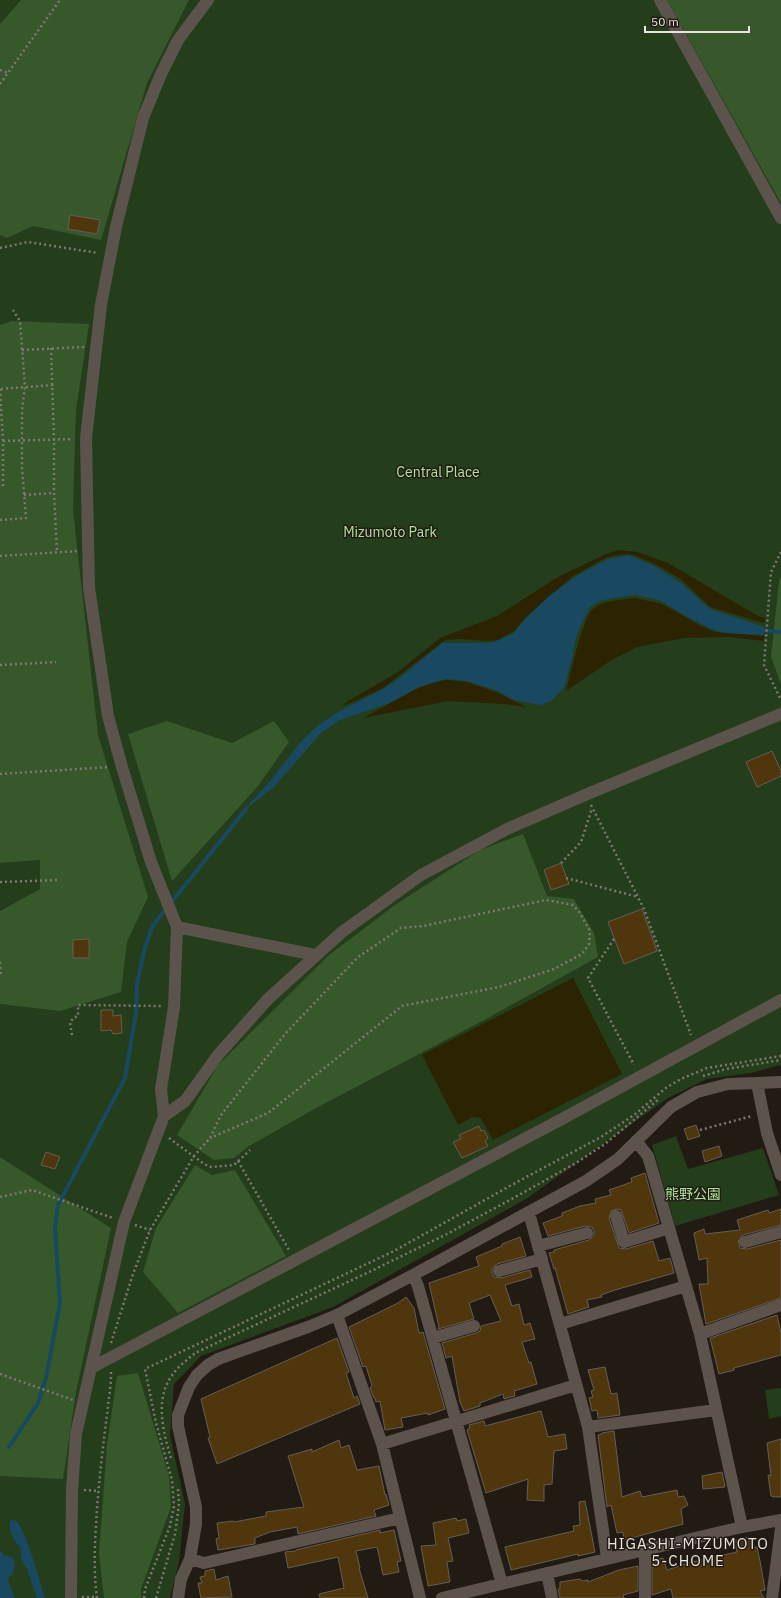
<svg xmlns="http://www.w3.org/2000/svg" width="781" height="1598" viewBox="0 0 781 1598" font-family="'IBM Plex Sans','Noto Sans JP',sans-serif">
  <rect width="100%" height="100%" fill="#221b14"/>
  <path fill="#243d1b" d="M0,0H781V1065L751,1073L707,1079L668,1098L526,1199L333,1307L201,1356L174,1384L170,1435L185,1504L179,1562L170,1598H2L0,1593Z
    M676,1136L688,1169L763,1148L779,1195L675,1226L652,1145Z
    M781,1388V1416L769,1419L765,1390Z"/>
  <path fill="#37582a" d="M21,0H189L147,83L101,240L33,226L7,238L0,235V24Z
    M667,0H781V203Z
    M12,321L89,324L76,410L73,510L98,735L148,897L127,942L121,992L60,1011L0,1004V911L40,889V860L0,863V325Z
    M781,576V684L771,657L779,581Z
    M167,721L232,743L274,721L289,742L258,786L172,881L128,734Z
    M523,834L547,896L574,899L594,933L598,957L486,1019L316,1108L249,1146L234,1158L214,1160L177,1135L218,1065L329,955L395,905L480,850Z
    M0,1157L111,1228L76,1392L63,1479L0,1476Z
    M195,1165L212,1175L235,1170L286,1256L178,1313L143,1272L156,1228Z
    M138,1373L169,1476L171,1507L141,1589V1598H104L99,1554L107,1444L117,1376Z"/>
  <path fill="#2b2302" d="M618,550L638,552L668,563L758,616L765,618L764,623L710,607L681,579L655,564L634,555L624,554L607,557L573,576L525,618L514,631L498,640L489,641L461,639L445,640L383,688L344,706L345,703L398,672L440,638L497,616L558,577L606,554Z
    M635,598L662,604L701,626L715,632L764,636V641L729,637L684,638L637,647L610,661L566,691C570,676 583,616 593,609C604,600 621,600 635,598Z
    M446,680L467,682L498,693L526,707L504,704L448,701L363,718C386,706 420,683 446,680Z
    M573,978L622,1074L493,1140L481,1118L473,1117L458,1125L422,1055Z"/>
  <path fill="#184961" d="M629,555L656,567L682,584L710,609L764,627V635L725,633L711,629L686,616L661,601L646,597L634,595L603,600L590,607L582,623L575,640L572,659L564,688L551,701L541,705L514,700L498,691L467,681L446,679L419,687L390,703L340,720L321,733L274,787L242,812L270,781L299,744L317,726L336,713L383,689L401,677L442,643H492L514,633L526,618L549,596L578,575L608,559Z
    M11,1519L18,1522L29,1546L45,1598H37L27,1569L21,1560V1548C14,1541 7,1530 11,1519Z
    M0,1551L4,1555L12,1557L15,1562L13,1575L9,1576L8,1580L15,1598H0Z"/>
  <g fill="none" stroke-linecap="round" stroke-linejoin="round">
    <path stroke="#184961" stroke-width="4" d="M760,630L781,632
      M9,1447L38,1403L46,1378L60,1303L55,1228L58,1205L125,1078L136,1013L137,984L145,947L153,925L246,809"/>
  </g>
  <path fill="#4f360d" stroke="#655e54" d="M70,215L100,220L97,234L68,229Z
    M772,751L781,771V776L757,787L746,762Z
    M561,863L569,884L551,890L544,870Z
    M642,909L657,951L624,964L608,922Z
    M89,939V958H73V940Z
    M101,1010H113V1016L121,1015L122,1033L113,1034L111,1030L101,1031Z
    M696,1125L700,1136L688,1140L684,1129Z
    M479,1126L481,1131L484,1130L488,1138L485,1141L488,1146L462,1158L453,1142L461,1139L459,1135Z
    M719,1146L722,1156L705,1162L702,1151Z
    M46,1152L60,1157L55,1169L41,1165Z
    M645,1173L659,1223L629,1233L621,1210L617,1209L611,1211L609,1218L619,1248L626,1249L653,1241L659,1261L670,1258L674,1273L615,1290L601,1295L602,1297L587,1300L589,1307L568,1314L555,1268L554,1269L549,1253L554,1252V1250L589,1240L594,1235V1231L592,1227L585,1226L548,1236L543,1223L562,1216V1213L580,1206L596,1203L595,1199L611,1195L609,1190L632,1182L631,1178Z
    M781,1209V1225L743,1235L738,1241L740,1248L747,1249L781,1240V1298L706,1324L699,1284H708L707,1258L699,1260L694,1233L704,1229L705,1234L740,1230L737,1220L768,1210L769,1213Z
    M520,1237L526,1256L497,1264L492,1269V1273L494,1277L501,1278L530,1270L532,1277L505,1285L512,1306L519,1304L524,1325L530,1323L535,1339L522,1342L529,1363L531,1362L537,1384L514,1391L515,1396L510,1397L504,1399L503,1394L480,1403V1406L464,1411L460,1402L452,1356L446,1358L442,1343L476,1333L480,1331L481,1326L501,1321L490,1295L469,1303L474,1319L438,1329L439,1327L429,1283L479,1266L476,1257L502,1246V1244Z
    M406,1297L414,1308L419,1333L423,1332L445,1409L428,1415V1413L401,1418L403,1427L385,1430L380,1401L376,1402L375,1398H374L370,1388L372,1386L366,1366L363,1367L349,1327L398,1303Z
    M777,1315L781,1333V1355L734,1368V1370L719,1374L710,1338Z
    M337,1338L349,1372L346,1373L354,1398L357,1396L360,1404L217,1464L208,1438L210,1437L201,1399Z
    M605,1367L611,1394L617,1393L620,1415L598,1418L597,1410L592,1411L589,1398L593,1397L591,1391L594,1390L588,1370Z
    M541,1411L548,1437L565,1434L567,1449L554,1451L552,1484L544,1485V1501L527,1500L528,1479L486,1493L467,1430L470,1428L469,1425L484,1421L485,1426Z
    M614,1431L622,1497L640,1491L642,1497L677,1490L678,1497L684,1496L688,1505L681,1509L683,1524L624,1540L623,1532L617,1533L611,1505L607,1507L598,1435L602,1434V1433Z
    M781,1439V1497H774L771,1496L768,1475L771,1476L767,1443Z
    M339,1440L341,1448L349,1445L357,1470L379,1466L385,1495L386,1494L389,1505L374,1510L376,1516L298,1534L297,1527L270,1532L255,1538V1544L218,1550L216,1539L219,1538L217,1523L233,1521L234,1522L266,1516V1512L304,1507L288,1456L312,1449V1452Z
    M722,1472L725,1487L703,1489L702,1476Z
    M585,1501L595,1552L578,1556V1554L511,1570L505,1547L574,1531L573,1526L580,1525L579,1502Z
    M456,1518L457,1521L466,1519L469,1533L448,1538L453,1561L447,1562L450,1582L428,1586L421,1546L436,1545L433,1523Z
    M380,1530V1533L394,1530L401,1561L397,1562L399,1572L383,1575L377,1547L356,1551L360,1568H359L368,1598H320L319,1594L344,1588L338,1557L288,1568L285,1552L296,1551V1550Z
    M749,1537L752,1548L757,1547L760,1561L765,1590L760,1591L764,1598H673L671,1589L652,1595V1561L663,1558L667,1570L688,1563L737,1552L734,1541Z
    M638,1566V1591L623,1595L624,1598H560L558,1589L560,1588V1582L580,1579L582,1581L588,1580V1582L619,1570Z
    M214,1569L216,1580L228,1576L232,1597L201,1598L198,1583H202L200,1577L205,1576V1571Z"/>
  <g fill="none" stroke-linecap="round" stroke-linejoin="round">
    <path stroke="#7e7872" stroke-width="2.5" stroke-dasharray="2 3" stroke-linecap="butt" d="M0,70L9,73
      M0,84L60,0
      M0,248L28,242L98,253
      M51,348L54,440V493L57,552
      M22,350L84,347
      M0,389L3,441V486H0
      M1,389L53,385
      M3,441L73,439
      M24,495L54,493
      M0,520L26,518L22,468V411L25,387L20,321L13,310
      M781,552L771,572L764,665L781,700
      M0,556L77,551
      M0,665L56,662
      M0,774L109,767
      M591,805L644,909L691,1035
      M561,863L581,842L592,808
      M566,878L638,897
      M0,882L58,880
      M614,939L588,978L634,1065
      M0,962L1,976
      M72,1035L70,1023L73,1018L78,1016V1005L162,1006
      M703,1076L726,1069L781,1060
      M700,1130L752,1116
      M169,1138L204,1164L211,1167L234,1165L250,1150
      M238,1161L289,1250
      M0,1197L32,1190L113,1218
      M135,1225L150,1230
      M111,1343L133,1274L150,1230L194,1156L210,1138L221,1115L285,1034L358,957L401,928L423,926L546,900L573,905L580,913L590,931L589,944L582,954L554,969L499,987L402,1006L268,1113L210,1138
      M0,1374L73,1400
      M171,1458C163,1432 155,1400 171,1377C177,1367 187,1360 195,1353L367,1273L447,1234L519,1195L576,1163L605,1144L659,1099
      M84,1490L98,1491
      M82,1597H97
      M97,1598C93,1569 95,1538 97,1509C100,1466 106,1424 111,1381V1372
      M144,1598L145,1589L170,1526L174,1506L172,1480L156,1423L145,1369L394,1251L517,1182L601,1137L634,1115L667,1087L681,1079L707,1068L781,1056
      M156,1598L175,1534L179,1504L178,1489"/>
    <path stroke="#5c544c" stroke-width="12" d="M660,0L781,218
      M177,927L315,955
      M757,1083L767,1133L781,1175
      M164,1116L185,1101L218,1055L268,999L342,932L421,875L507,829L585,795L781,714
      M636,1141L648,1156L700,1334L742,1527
      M529,1213L588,1427L607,1558
      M616,1216L624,1242L669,1228
      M745,1242L781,1232
      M538,1246L587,1233
      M499,1271L542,1259
      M413,1275L418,1286L502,1584
      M337,1315L382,1444L420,1598
      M560,1324L686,1286
      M700,1334L781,1305
      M433,1338L474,1326
      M91,1368L562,1119L781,1000
      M588,1427L716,1410
      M382,1444L576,1385
      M644,1550L645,1557V1598
      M190,1559L204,1563L400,1518
      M547,1573L552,1598
      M71,1598L72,1490L76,1434L124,1222L164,1116L161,1089L174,1007L177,927L151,862L122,767L108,716L89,588L86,438L101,305L116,227L143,118L161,74L178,40L208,0
      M178,1598L181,1579L190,1559L196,1524V1507L178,1426V1415L189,1387L197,1375L208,1365L218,1359L308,1327L337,1315L413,1275L586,1181L618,1159L671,1107L697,1092L728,1084L781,1082
      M442,1598L742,1527L781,1520
      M772,1598L781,1528L780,1520"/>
  </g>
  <g text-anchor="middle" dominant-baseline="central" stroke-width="3" stroke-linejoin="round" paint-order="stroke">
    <g font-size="14" fill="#aee39b" stroke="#221b14">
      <text x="438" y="472">Central Place</text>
      <text x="390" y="532">Mizumoto Park</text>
      <text x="693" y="1194">熊野公園</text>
    </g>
    <g font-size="15" letter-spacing="1" fill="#e9e4df" stroke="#221b14">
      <text x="688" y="1543">HIGASHI-MIZUMOTO<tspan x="688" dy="17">5-CHOME</tspan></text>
    </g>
  </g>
  <path d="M645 26v6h104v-6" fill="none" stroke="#e9e4df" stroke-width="2"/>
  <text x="651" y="26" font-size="12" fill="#e9e4df" stroke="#221b14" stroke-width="3" paint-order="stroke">50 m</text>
</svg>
